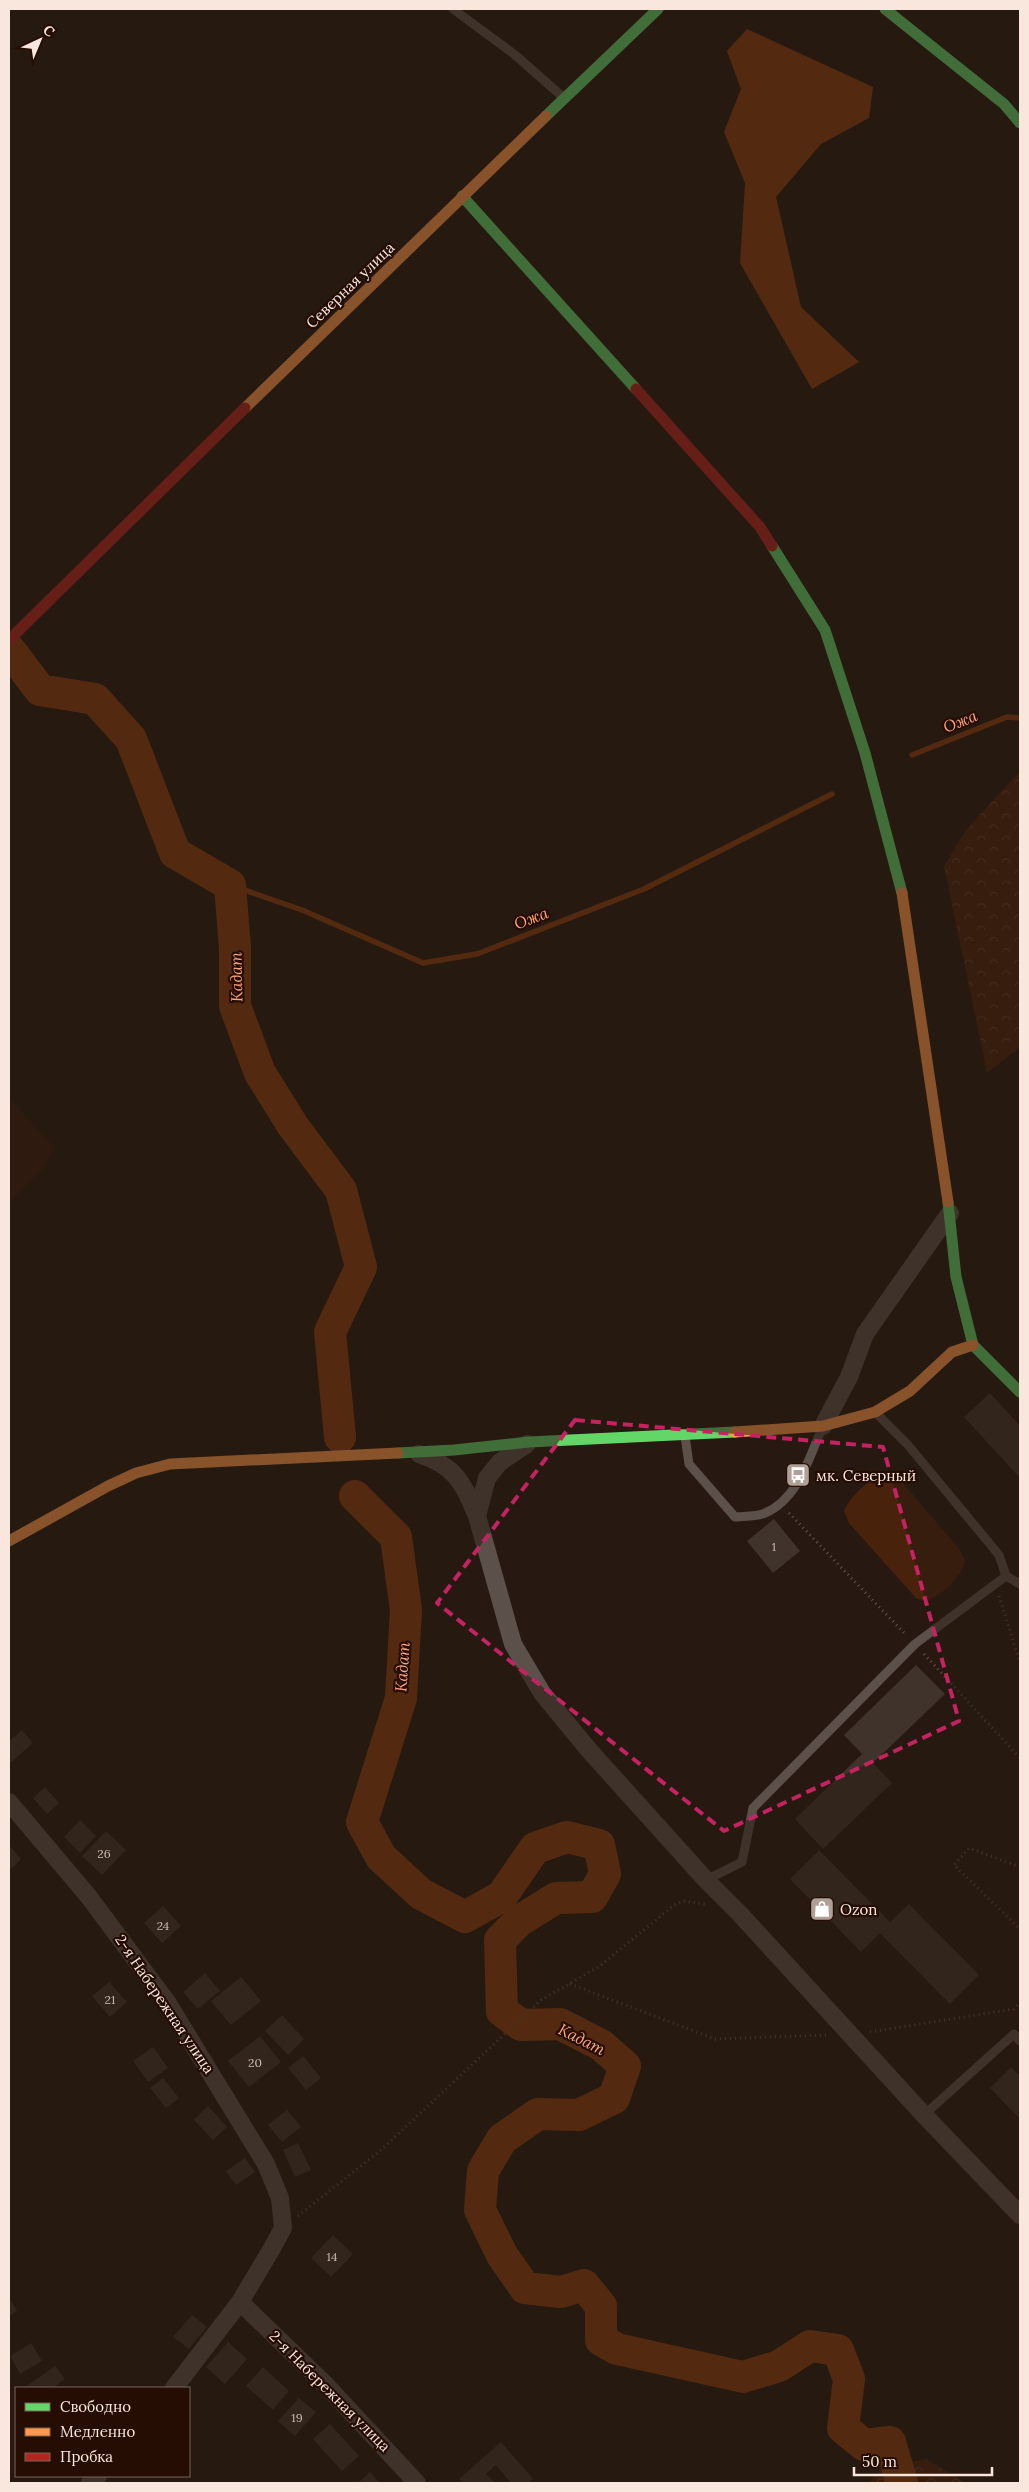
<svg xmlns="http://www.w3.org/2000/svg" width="1029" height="2492" viewBox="0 0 1029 2492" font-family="Lora,serif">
  <defs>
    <pattern id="forest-crowns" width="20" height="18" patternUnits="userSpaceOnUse" patternTransform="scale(1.25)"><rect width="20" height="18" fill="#49220b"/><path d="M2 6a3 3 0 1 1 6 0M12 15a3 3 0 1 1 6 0" fill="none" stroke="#64422e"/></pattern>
  </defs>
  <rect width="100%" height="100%" fill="#271911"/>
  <path fill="#381c0d" d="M9,1098L54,1147L43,1169L9,1204Z"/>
  <path fill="url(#forest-crowns)" d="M1020,771V1047L987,1073L944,866L966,830Z
    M926,2459L966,2483H868L883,2467Z"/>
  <path fill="#49220b" d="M886,1473L897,1476L960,1550L965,1561C961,1578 941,1596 925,1601L916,1598L849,1523L844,1511C850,1496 871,1477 886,1473Z"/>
  <path fill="#8a3f0e" d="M747,29L873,87L869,118L821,144L776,197L801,307L859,362L812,389L740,263L745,183L724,132L741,89L727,51Z"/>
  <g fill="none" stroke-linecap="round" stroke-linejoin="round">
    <path stroke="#8a3f0e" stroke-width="5.5" d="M912,755L1007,717L1020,718
      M230,885L302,910L423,963L477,954L644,889L832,794"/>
    <path stroke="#8a3f0e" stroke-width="32" d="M9,649L40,690L95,699L131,739L175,853L230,885L235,948V1006L260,1073L293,1126L341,1190L361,1267L330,1332L340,1437
      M355,1496L396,1537L406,1610L401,1698L362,1822L381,1857L421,1894L465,1917L502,1896L535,1848L567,1837L599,1845L605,1874L592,1897L556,1898L519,1921L500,1940L502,2011L521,2025L560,2024L601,2045L625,2066L614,2098L579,2115L538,2114L502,2139L483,2171L480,2210L502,2255L525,2288L561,2292L584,2285L601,2306V2340L617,2349L743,2377L779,2366L810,2346L838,2350L849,2379L843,2428L864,2445L890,2442L902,2483"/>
  </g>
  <path fill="#3f332c" d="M990,1393L1020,1426V1478L964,1417Z
    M774,1519L800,1551L773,1573L747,1541Z
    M916,1665L945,1694L873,1763L892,1783L823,1849L795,1819L862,1754L844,1735Z
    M22,1730L33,1743L9,1764V1741Z
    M45,1787L59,1803L47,1814L33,1798Z
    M80,1820L96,1836L80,1853L64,1837Z
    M106,1831L126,1850L102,1875L82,1856Z
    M9,1845L21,1859L9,1871Z
    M819,1850L890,1922L909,1904L979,1975L950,2004L880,1933L861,1952L790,1879Z
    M163,1906L181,1926L162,1943L144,1923Z
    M205,1973L220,1991L198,2009L183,1992Z
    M241,1977L261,2001L231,2025L211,2001Z
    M109,1982L127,2002L110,2017L92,1996Z
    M282,2015L304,2039L288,2055L265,2031Z
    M260,2036L281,2062L249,2087L228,2061Z
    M153,2047L168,2068L148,2082L133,2061Z
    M303,2056L321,2078L306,2090L288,2068Z
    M1011,2067L1020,2076V2119L990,2088Z
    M163,2078L179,2098L166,2108L150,2088Z
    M208,2106L227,2127L213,2140L194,2120Z
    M287,2110L301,2127L282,2142L268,2125Z
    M298,2143L311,2170L295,2177L283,2150Z
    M245,2158L255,2172L236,2185L226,2171Z
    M333,2235L353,2254L331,2277L311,2258Z
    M9,2297L17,2311L9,2316Z
    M192,2315L207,2327L189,2349L173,2337Z
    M228,2342L247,2359L225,2384L206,2367Z
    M31,2343L42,2361L20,2374L10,2356Z
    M55,2366L65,2379L53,2388H24Z
    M263,2367L289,2391L273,2410L246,2386Z
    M299,2398L316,2412L295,2436L278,2421Z
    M330,2424L359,2456L342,2471L313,2439Z
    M501,2442L533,2479L528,2483H508L510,2482L496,2465L486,2474L494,2482L492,2483H463L459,2479Z
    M370,2472L380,2483H358Z"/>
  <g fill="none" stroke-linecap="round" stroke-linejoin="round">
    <path stroke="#605550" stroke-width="3" stroke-dasharray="1 4" stroke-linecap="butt" d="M789,1513L906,1635
      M999,1596L1020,1663
      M924,1654L1020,1758
      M1020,1867L969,1848L954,1865L1020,1929
      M570,1984L715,2039L826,2035
      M870,2032L1014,2009L1020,2003
      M298,2216L381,2150L541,2000L600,1966L674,1905L683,1901L705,1904"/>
    <path stroke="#5c504b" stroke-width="9" d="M453,9L514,54L564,98
      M685,1436L689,1464L735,1517C744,1516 757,1517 765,1513C798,1499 809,1458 822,1428
      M1006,1576L1020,1584
      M706,1880L742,1862L753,1808L915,1644L1006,1576L999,1555L908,1445L876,1413
      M924,2115L1014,2034L1020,2041"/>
    <path stroke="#5c504b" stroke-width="18" d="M823,1426L849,1377L865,1334L950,1213
      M527,1444L500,1462L487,1478L477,1516L513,1644L542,1693L588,1749L706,1880L739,1913L924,2115L1020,2215
      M419,1454C457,1467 462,1482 477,1516
      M9,1802L89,1897L167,2002L266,2164L280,2198L283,2228L271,2250L240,2302L174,2388
      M240,2302L326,2385L417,2483
      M90,2483L98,2476"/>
    <path stroke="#63d668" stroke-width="11" d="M885,9L1004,104L1020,123
      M546,116L658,9
      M462,196L636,389
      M772,546L825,630L865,753L902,893
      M948,1202L956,1277L973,1345L1020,1392
      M398,1453L454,1450L529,1442L735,1432"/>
    <path stroke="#ff974d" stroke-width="11" d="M245,408L546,116
      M902,893L948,1202
      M735,1432L823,1426L875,1412L910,1391L952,1352L973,1345
      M9,1541L108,1486L136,1473L170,1464L398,1453"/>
    <path stroke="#b3261e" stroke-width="11" d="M636,389L760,527L772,546
      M9,640L245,408"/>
  </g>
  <path d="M0 0H1029V2492H0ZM575,1420L883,1447L959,1721L724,1831L437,1603Z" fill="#271911" fill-opacity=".55" fill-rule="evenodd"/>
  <path fill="none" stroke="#c52262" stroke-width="4" stroke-dasharray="10 6" stroke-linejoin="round" d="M575,1420L883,1447L959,1721L724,1831L437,1603Z"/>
  <defs>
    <symbol id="bus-square" viewBox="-11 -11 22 22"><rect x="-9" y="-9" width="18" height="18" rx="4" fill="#b09f96" stroke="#250d03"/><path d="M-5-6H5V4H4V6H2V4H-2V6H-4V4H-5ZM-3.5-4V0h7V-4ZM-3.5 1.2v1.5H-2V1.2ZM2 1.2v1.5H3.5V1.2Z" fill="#fff"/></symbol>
    <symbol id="shop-square" viewBox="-11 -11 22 22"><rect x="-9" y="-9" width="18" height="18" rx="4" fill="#b09f96" stroke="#250d03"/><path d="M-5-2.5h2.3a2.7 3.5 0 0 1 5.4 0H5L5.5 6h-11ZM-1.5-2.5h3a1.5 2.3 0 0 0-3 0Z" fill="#fff"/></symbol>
  </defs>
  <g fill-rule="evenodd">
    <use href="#bus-square" x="784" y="1461" width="28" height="28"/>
    <use href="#shop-square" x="808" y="1895" width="28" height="28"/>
  </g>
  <g text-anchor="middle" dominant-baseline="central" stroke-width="4.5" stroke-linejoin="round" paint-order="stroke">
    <g font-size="12" fill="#cabab2">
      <text x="774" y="1546">1</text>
      <text x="104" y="1853">26</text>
      <text x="163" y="1925">24</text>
      <text x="110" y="1999">21</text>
      <text x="255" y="2062">20</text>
      <text x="332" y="2256">14</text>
      <text x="297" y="2417">19</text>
    </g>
    <g font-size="15" fill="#f9e7de" stroke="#250d03">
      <text transform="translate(350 285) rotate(-44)">Северная улица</text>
      <text transform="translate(165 2004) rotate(56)">2-я Набережная улица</text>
      <text transform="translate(330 2391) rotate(45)">2-я Набережная улица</text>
    </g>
    <g font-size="15" fill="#f9e7de" stroke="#250d03" text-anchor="start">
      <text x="816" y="1475">мк. Северный</text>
      <text x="840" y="1909">Ozon</text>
    </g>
    <g font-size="16" font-style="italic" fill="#ffa476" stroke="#250d03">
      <text transform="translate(960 721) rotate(-22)">Ожа</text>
      <text transform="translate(531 918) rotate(-21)">Ожа</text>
      <text transform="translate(236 977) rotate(-91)">Кадат</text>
      <text transform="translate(402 1667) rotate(-86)">Кадат</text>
      <text transform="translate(582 2039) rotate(27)">Кадат</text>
    </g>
  </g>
  <rect width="1029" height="2492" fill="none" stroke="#f9e7de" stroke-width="20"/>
  <rect x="15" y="2387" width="175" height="90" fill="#250d03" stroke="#7a645b"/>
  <rect x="25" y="2403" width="25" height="8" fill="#63d668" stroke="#7a645b"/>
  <text x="60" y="2412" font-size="15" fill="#f9e7de">Свободно</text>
  <rect x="25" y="2428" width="25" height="8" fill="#ff974d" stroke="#7a645b"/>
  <text x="60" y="2437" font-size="15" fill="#f9e7de">Медленно</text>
  <rect x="25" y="2453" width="25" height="8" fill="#b3261e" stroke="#7a645b"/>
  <text x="60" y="2462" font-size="15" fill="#f9e7de">Пробка</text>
  <g transform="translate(40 40) rotate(44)" stroke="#250d03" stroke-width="4" paint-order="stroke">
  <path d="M0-4L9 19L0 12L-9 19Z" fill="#f9e7de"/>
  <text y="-8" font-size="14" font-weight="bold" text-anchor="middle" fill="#f9e7de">С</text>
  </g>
  <path d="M854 2467v8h138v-8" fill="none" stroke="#f9e7de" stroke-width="2.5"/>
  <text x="862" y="2467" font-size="15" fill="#f9e7de" stroke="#250d03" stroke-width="4" paint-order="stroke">50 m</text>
</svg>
